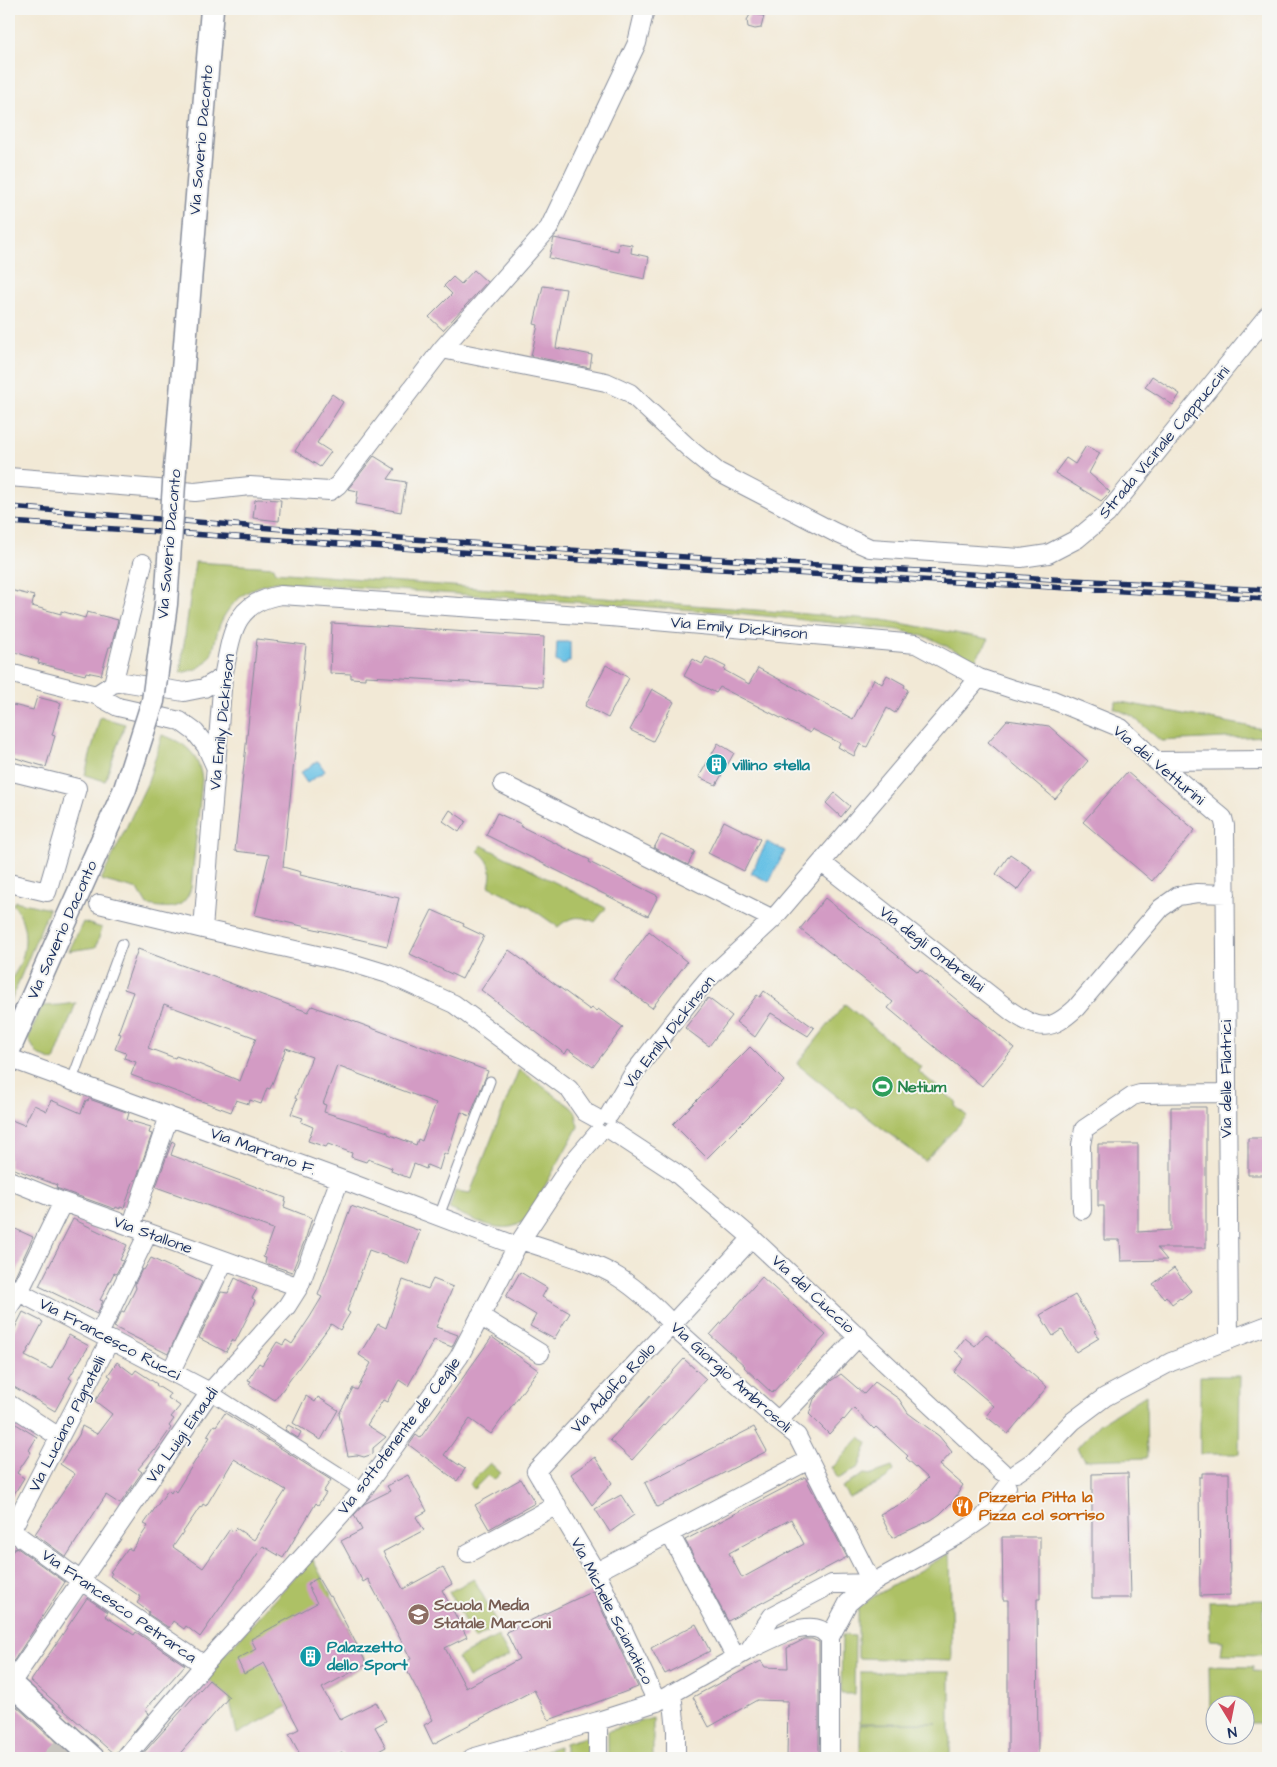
<svg xmlns="http://www.w3.org/2000/svg" width="1277" height="1767" viewBox="0 0 1277 1767" font-family="'Architects Daughter',sans-serif">
  <rect width="100%" height="100%" fill="#f6f6f2"/>
  <filter id="ink" filterUnits="userSpaceOnUse"><feTurbulence type="fractalNoise" baseFrequency=".02" numOctaves="2"/><feDisplacementMap in="SourceGraphic" scale="10" xChannelSelector="R" yChannelSelector="G"/><feConvolveMatrix kernelMatrix="1 2 1 2 8 2 1 2 1" color-interpolation-filters="sRGB"/></filter>
  <filter id="wash" filterUnits="userSpaceOnUse"><feTurbulence type="fractalNoise" baseFrequency=".0096" numOctaves="4" result="noise"/><feDisplacementMap in="SourceGraphic" scale="20" xChannelSelector="R" yChannelSelector="G"/><feGaussianBlur stdDeviation="1.12" result="paint"/><feColorMatrix in="noise" values="0 0 0 0 0 0 0 0 0 0 0 0 0 0 0 0 0 1.4 0 .05"/><feComposite in="paint" operator="in"/></filter>
  <g filter="url(#wash)">
    <rect width="100%" height="100%" fill="#f2e9d6"/>
    <path fill="#adc165" stroke="#647862" d="M195,562L274,567V572L883,620L989,639L975,660L930,638L899,630L737,613L278,582C252,584 228,602 219,627C214,640 216,652 205,663C198,670 189,671 180,673Z
      M1116,701L1268,730V736L1161,741L1132,716L1114,708Z
      M100,717L125,724L105,781L85,775Z
      M162,735C186,743 198,753 202,779L191,888C183,913 167,908 147,905L138,890L101,880L148,782Z
      M481,845L606,908L595,922C580,915 570,916 558,927L528,906L489,886C493,871 491,861 478,851Z
      M15,901L49,909L9,1005C9,999 7,991 9,985C11,977 19,969 21,961C28,942 26,920 13,904Z
      M83,922L102,928L96,947L69,951Z
      M76,1003L54,1061L38,1055L28,1039L42,1006L60,1005Z
      M845,1004L921,1067L918,1071L957,1103L955,1106L967,1116L925,1161L854,1107L852,1108L797,1064Z
      M519,1069L571,1107L576,1113L578,1127L527,1218C506,1240 472,1218 449,1209L455,1191L470,1193Z
      M1200,1376H1240L1239,1454H1200Z
      M1146,1395L1147,1458L1084,1460L1077,1448L1099,1424Z
      M860,1437L868,1443L859,1467L838,1479L831,1467L834,1466Z
      M490,1463L501,1473L494,1480L488,1475L474,1489L469,1484Z
      M892,1467L894,1471L886,1479L849,1498L842,1487L864,1474L873,1475L878,1472Z
      M950,1553L952,1661L858,1658V1609L873,1597Z
      M312,1558L367,1664L237,1734L229,1697L209,1680L208,1673Z
      M474,1579L499,1626L474,1639L449,1592Z
      M1264,1600V1655L1221,1654L1223,1641L1210,1640L1209,1601Z
      M842,1635L855,1636L854,1694H841Z
      M498,1636L509,1656L468,1678L457,1658Z
      M1209,1666L1253,1667V1671L1265,1672V1723H1245L1244,1704H1214V1724H1210Z
      M860,1672H950V1758H860V1724L937,1723H860Z
      M653,1718V1757L608,1758V1731Z
      M589,1736V1758H565V1743Z
      M559,1746L558,1758H540V1752Z"/>
    <path fill="#68c1e5" stroke="#4278a2" d="M557,642H570V662H567L566,664L563,665L556,661Z
      M318,761L325,771L307,783L300,773Z
      M767,842L785,851L769,882L751,873Z"/>
    <g id="blocks">
      <path fill="#d39bc4" fill-rule="evenodd" d="M751,13L764,16L761,28L755,29L748,27L747,20Z
        M554,238L618,251L619,243L632,245L631,253L649,257L645,279L549,258Z
        M474,270L487,282L443,330L429,317L452,294L444,286L453,277L461,284Z
        M543,286L566,289L556,348L592,355L590,368L531,356L538,325L534,324Z
        M1152,376L1180,394L1173,405L1145,387Z
        M332,394L343,402L317,443L331,452L320,467L295,451Z
        M1086,446L1100,453L1089,473L1110,492L1101,501L1055,473L1066,458L1075,464Z
        M374,456L395,469L388,479L406,482L401,512L356,504L358,491L348,489Z
        M258,499L281,500L279,521L253,518L255,500Z
        M10,590L34,596L32,606L61,614V611L85,618L87,612L118,620L111,647H109L101,675L86,672L85,675L38,663L39,660L9,650V599Z
        M332,623L544,637L542,687L387,677L365,676V679L351,678V674L330,673Z
        M257,639L306,645L283,867L301,872L300,875L399,898L387,946L255,915L269,855L235,851Z
        M706,657L726,667L724,670L749,684L758,668L853,719L874,679L882,684L887,675L905,685L904,687L908,690L895,713L887,708L867,747L860,744L854,756L838,747L840,743L812,729L810,733L720,687L716,693L684,676L693,659L702,664Z
        M606,665L629,678L608,718L585,706Z
        M652,689L674,702L653,741L630,730Z
        M37,697L61,703L52,735L55,736L46,767L9,756V704L33,710Z
        M1007,720L1049,726L1088,761L1055,799L988,742Z
        M718,743L734,753L716,785L699,777Z
        M1127,772L1195,830L1152,881L1083,822Z
        M835,793L850,806L841,817L826,803Z
        M450,810L466,821L459,832L443,821Z
        M497,813L521,824L520,826L590,860L589,862L658,896L648,916L486,835Z
        M724,821L760,839L744,871L708,853Z
        M661,835L695,851L688,865L654,848Z
        M1010,854L1032,869L1017,890L996,874Z
        M825,898L918,972L920,969L1014,1048L982,1086L888,1008L893,1002L800,929Z
        M432,910L464,924L463,926L484,936L462,979L410,954Z
        M649,931L687,962L652,1008L613,979Z
        M138,949L308,1012L312,1006L488,1071L470,1116L461,1112L447,1155L444,1153L439,1170L427,1165L426,1169L414,1164L409,1178L391,1171L392,1168L368,1159L366,1162L351,1157L352,1153L328,1144L326,1147L308,1141L313,1127L301,1122L303,1118L291,1114L297,1099L295,1098L312,1057L286,1048L270,1089L267,1088L261,1104L250,1100L249,1104L236,1100L231,1112L131,1075L136,1062L124,1058L126,1053L115,1049L121,1034L118,1033L133,992L124,989ZM164,1004L256,1038L240,1081L196,1063L176,1056L175,1058L148,1048ZM337,1066L436,1103L422,1141L418,1139L416,1145L388,1134V1132L324,1112L326,1105L323,1104Z
        M509,950L590,1010L592,1008L596,1011L598,1009L623,1027L593,1067L568,1049L565,1054L481,990Z
        M764,991L814,1028L808,1036L771,1013L755,1037L736,1022L757,995L760,997Z
        M708,998L732,1016L709,1046L685,1028Z
        M750,1047L784,1081L707,1158L673,1124Z
        M89,1099L129,1113L127,1120L151,1127L149,1133L152,1134L136,1180H134L124,1208L120,1207V1209L116,1207L115,1209L56,1188L57,1185L9,1167V1119L24,1125L34,1105L47,1111L51,1100L81,1113L86,1100L88,1101Z
        M1171,1107H1206V1248H1157L1167,1260L1121,1261L1120,1240H1104V1206H1098V1144H1138V1232L1171,1230Z
        M1248,1138H1268V1175H1248Z
        M172,1141L175,1143L171,1155L286,1198L284,1207L312,1218L306,1237L292,1272L265,1263L266,1258L263,1257L273,1229L156,1187Z
        M351,1206L420,1231L408,1264L369,1250L347,1311L350,1313L340,1330L331,1324L275,1400L249,1384L251,1381L248,1380L259,1363L262,1365L277,1342L283,1345L286,1340L292,1344L310,1317L322,1297L318,1295Z
        M73,1219L127,1245L120,1260L123,1261L116,1274L114,1273L100,1300L103,1301L97,1314L39,1286Z
        M9,1226L33,1237L14,1278L9,1276Z
        M151,1258L202,1282L168,1354L114,1327L122,1311L124,1312L136,1288L135,1284L142,1269L144,1270Z
        M1174,1268L1191,1291L1181,1299L1180,1298L1172,1304L1166,1296L1164,1298L1153,1284Z
        M520,1272L547,1288L542,1297L570,1313L554,1339L530,1326L536,1315L506,1297Z
        M762,1277L826,1335L772,1393L744,1367L745,1366L710,1335Z
        M235,1278L257,1289L252,1298L255,1300L249,1314L235,1342L232,1340L226,1352L199,1338L221,1292L228,1293Z
        M433,1279L453,1287L436,1327L458,1335L452,1347L434,1340L408,1386L399,1380L387,1402L383,1400L367,1425L386,1437L373,1448V1454L364,1457L357,1455L348,1456L339,1414L353,1388L357,1390L371,1363L359,1355L378,1324L386,1328L403,1280L428,1289Z
        M1075,1295L1097,1330L1095,1331L1099,1338L1076,1352L1062,1330L1053,1336L1040,1315Z
        M23,1312L43,1322L25,1356L51,1369L69,1335L89,1346L69,1378L72,1380L55,1411L9,1384V1340Z
        M986,1334L1047,1387L1008,1434L986,1416L994,1406L954,1372L964,1359L955,1351L965,1338L975,1346Z
        M492,1337L538,1370L491,1434L470,1419L444,1455L465,1469L457,1481L409,1445L416,1435L420,1438Z
        M684,1359L706,1379L632,1460L610,1440Z
        M117,1362L133,1374L136,1370L157,1384L156,1385L170,1394L168,1398L180,1406L171,1417L174,1419L169,1426L171,1428L155,1451L154,1450L138,1469L142,1472L120,1504L106,1495L66,1557L35,1534L75,1474L60,1464L79,1435L82,1426L97,1434L112,1414L95,1401L111,1377L108,1375Z
        M841,1374L864,1394L875,1382L899,1399L908,1413L939,1436L952,1452L940,1465L963,1485L953,1501L940,1514L931,1520L892,1538L880,1514L905,1502L928,1478L906,1458L908,1456L876,1427L874,1429L854,1408L844,1420L843,1419L829,1434L809,1414L814,1399L832,1380Z
        M306,1396L315,1402L318,1397L338,1410L321,1440L293,1423Z
        M225,1413L331,1480L323,1492L326,1493L318,1505L316,1503L283,1558L263,1546L200,1637L186,1626L184,1629L173,1621L169,1628L148,1614L149,1612L137,1603L141,1597L110,1576L112,1573L110,1572L128,1548L132,1550L148,1526L144,1524L168,1490L171,1493L173,1489L176,1492L210,1437L207,1436L214,1425L216,1426ZM234,1459L286,1490L254,1540L236,1528L233,1531L230,1529L203,1568L173,1547L200,1507L201,1508L203,1504L206,1506Z
        M16,1424L37,1437L29,1450L31,1452L17,1473L24,1478L9,1502V1437Z
        M288,1425L301,1432L298,1438L285,1430Z
        M754,1427L767,1451L657,1507L645,1483Z
        M595,1457L612,1483L592,1505L571,1474Z
        M1128,1473L1131,1598H1092V1474Z
        M1202,1473H1229L1230,1595L1200,1596L1199,1477H1202Z
        M408,1475L427,1511L416,1517L424,1530L383,1552L403,1589L443,1567L452,1584L442,1590L467,1637L445,1648L466,1688L519,1659L506,1632L593,1591L638,1687L549,1720L534,1690L433,1744L424,1725L433,1720L403,1663L411,1659L368,1579L363,1582L341,1541L362,1530L354,1515L364,1504L390,1491L387,1486Z
        M805,1477L847,1557L728,1621L685,1540ZM791,1519L804,1544L742,1578L729,1553Z
        M521,1479L535,1503L489,1529L475,1505Z
        M621,1495L634,1515L610,1532L595,1509Z
        M1002,1537H1040V1599H1037L1038,1758H1008V1600H1003Z
        M16,1547L65,1582L9,1668V1556Z
        M318,1578L329,1597L331,1596L367,1664L322,1688L340,1720L376,1702L386,1721L375,1727L386,1747L366,1758H346L342,1752L330,1758H302L289,1734L299,1729L264,1663L244,1674L237,1659L256,1649L251,1639L317,1603L307,1584Z
        M87,1598L108,1612L105,1616L134,1635L136,1632L185,1665L145,1710L149,1713L115,1755L31,1681Z
        M696,1624L710,1651L665,1674L651,1648Z
        M805,1639H812L819,1642V1758H787L788,1701L757,1700L709,1727L693,1697L761,1661L765,1667L788,1668L787,1648Z
        M209,1680L229,1697L176,1758H139Z
        M15,1705L51,1738L74,1758H9V1713Z"/>
    </g>
  </g>
  <g filter="url(#ink)">
    <use href="#blocks" fill-opacity="0" stroke="#868c9a" stroke-width="1"/>
    <g fill="none" stroke-linecap="round" stroke-linejoin="round">
      <path stroke="#c7c4be" stroke-width="18" stroke-dasharray="18 9" stroke-linecap="butt" d="M51,1758L71,1738"/>
      <defs>
        <path id="service" d="M72,1080L122,944
          M439,1216L490,1081"/>
        <path id="pedestrian" d="M210,1392L363,1490"/>
        <path id="minor" d="M442,349L606,382L630,393L692,451L718,472L834,532L870,548L1021,558L1048,554L1077,539L1107,514L1268,315
          M9,477L195,492L250,486L330,491L338,485L442,349L549,228L637,43L645,9
          M9,673L96,695L118,707L180,721L195,732L206,746L215,766
          M113,684L143,563
          M96,695L113,684L123,682L184,692L204,688L223,677
          M1156,761L1268,760
          M9,771L77,788L47,892L9,883
          M503,784L773,919
          M822,863L1012,1012C1040,1031 1051,1031 1076,1008L1161,908L1178,896L1197,893L1226,894
          M99,904L203,929
          M9,1058L340,1179L517,1246
          M609,1115L633,1074L696,993L707,980L773,919L979,678
          M596,1118L585,1112L569,1089L454,1004L388,974L352,963L203,929L223,677C232,635 232,603 281,595L610,617L916,644L979,678L1015,690L1053,700L1121,728L1156,761L1223,818L1225,826L1229,1340
          M612,1131L676,1173L752,1238L1002,1472
          M9,1180L63,1202L299,1287
          M1082,1210L1081,1145L1084,1129L1133,1096L1140,1094L1226,1093
          M131,1227L169,1116
          M521,1240C552,1251 590,1260 618,1277C639,1290 665,1316 681,1334L778,1421L797,1436L872,1583
          M9,1287L210,1392
          M9,1307L19,1292L63,1202
          M480,1316L540,1353
          M99,1334L148,1233
          M171,1371L224,1261
          M9,1404L59,1437
          M778,1421L859,1336
          M1016,1473L1034,1461L1073,1421L1105,1397L1171,1362L1268,1325
          M9,1529L80,1580L204,1665
          M670,1534L736,1658
          M9,1535L110,1340
          M468,1553L557,1505
          M596,1572L809,1460
          M749,1650C767,1642 801,1621 821,1630C824,1632 827,1635 830,1637
          M9,1686L210,1392L287,1306L299,1287L340,1179
          M672,1693L676,1730V1758
          M657,1702L596,1572L536,1471L752,1238
          M598,1721V1758
          M125,1758L204,1665L280,1582L363,1490L459,1357L517,1246L572,1163L598,1133
          M472,1758L598,1721L657,1702L749,1650L772,1616L832,1584L872,1583L958,1535L983,1518L1007,1487
          M830,1758V1637L848,1603L872,1583"/>
        <path id="tertiary" d="M175,469L212,9
          M9,1050L61,932
          M9,1682L93,1758"/>
      </defs>
      <use href="#service" stroke="#868c9a" stroke-width="11"/>
      <use href="#pedestrian" stroke="#868c9a" stroke-width="16"/>
      <use href="#minor" stroke="#868c9a" stroke-width="20"/>
      <use href="#tertiary" stroke="#868c9a" stroke-width="25"/>
      <use href="#service" stroke="#fff" stroke-width="9"/>
      <use href="#pedestrian" stroke="#fff" stroke-width="14"/>
      <use href="#minor" stroke="#fff" stroke-width="18"/>
      <use href="#tertiary" stroke="#fff" stroke-width="22"/>
      <defs>
        <path id="rail" d="M9,507L371,536L569,550L1052,579L1268,590
          M9,522L702,568L1268,599"/>
      </defs>
      <use href="#rail" stroke="#1b2f5e" stroke-width="5.5"/>
      <use href="#rail" stroke="#f6f6f2" stroke-width="4" stroke-dasharray="11" stroke-linecap="butt"/>
      <defs>
        <path id="tertiary-bridge" d="M61,932L125,789L153,701L166,604L175,469"/>
      </defs>
      <use href="#tertiary-bridge" stroke="#868c9a" stroke-width="25" stroke-linecap="butt"/>
      <use href="#tertiary-bridge" stroke="#fff" stroke-width="22"/>
    </g>
  </g>
  <defs>
    <symbol id="building-disc" viewBox="-11 -11 22 22"><circle r="9.5" fill="#0f9aa8" stroke="#f6f6f2"/><path d="M-4-6H4V6H1V3H-1V6H-4ZM-2.5-4.3h1.7v1.8h-1.7ZM.8-4.3h1.7v1.8H.8ZM-2.5-1h1.7V.8h-1.7ZM.8-1h1.7V.8H.8Z" fill="#fff"/></symbol>
    <symbol id="stadium-disc" viewBox="-11 -11 22 22"><circle r="9.5" fill="#2e9e5b" stroke="#f6f6f2"/><path d="M0-5a6.5 5 0 1 0 0 10a6.5 5 0 1 0 0-10ZM-3.5-1.8h7v3.6h-7Z" fill="#fff"/></symbol>
    <symbol id="restaurant-disc" viewBox="-11 -11 22 22"><circle r="9.5" fill="#e8710a" stroke="#f6f6f2"/><path d="M-5-6h1v4h1v-4h1v4h1v-4h1v5L-1.5 .5V6h-2V.5L-5-1ZM5-6V6H3V1.5H1.5Q1.5-4 5-6Z" fill="#fff"/></symbol>
    <symbol id="school-disc" viewBox="-11 -11 22 22"><circle r="9.5" fill="#8d6e63" stroke="#f6f6f2"/><path d="M0-5L7-2L0 1L-7-2ZM-4 1L0 2.5L4 1V4Q0 6-4 4Z" fill="#fff"/></symbol>
  </defs>
  <g fill-rule="evenodd">
    <use href="#building-disc" x="704" y="752" width="25" height="25"/>
    <use href="#stadium-disc" x="870" y="1074" width="25" height="25"/>
    <use href="#restaurant-disc" x="950" y="1494" width="25" height="25"/>
    <use href="#school-disc" x="406" y="1602" width="25" height="25"/>
    <use href="#building-disc" x="298" y="1644" width="25" height="25"/>
  </g>
  <g text-anchor="middle" dominant-baseline="central" stroke-width="4" stroke-linejoin="round" paint-order="stroke">
    <g font-size="16" fill="#1b2f5e" stroke="#f6f6f2">
      <text transform="translate(201 140) rotate(-85)">Via Saverio Daconto</text>
      <text transform="translate(1164 442) rotate(-50)">Strada Vicinale Cappuccini</text>
      <text transform="translate(169 544) rotate(-85)">Via Saverio Daconto</text>
      <text transform="translate(739 628) rotate(5)">Via Emily Dickinson</text>
      <text transform="translate(222 722) rotate(-84)">Via Emily Dickinson</text>
      <text transform="translate(1159 765) rotate(40)">Via dei Vetturini</text>
      <text transform="translate(62 930) rotate(-66)">Via Saverio Daconto</text>
      <text transform="translate(932 949) rotate(38)">Via degli Ombrellai</text>
      <text transform="translate(669 1032) rotate(-52)">Via Emily Dickinson</text>
      <text transform="translate(1226 1079) rotate(-90)">Via delle Filatrici</text>
      <text transform="translate(263 1151) rotate(20)">Via Marrano F.</text>
      <text transform="translate(153 1235) rotate(20)">Via Stallone</text>
      <text transform="translate(813 1294) rotate(43)">Via del Ciuccio</text>
      <text transform="translate(110 1339) rotate(28)">Via Francesco Rucci</text>
      <text transform="translate(731 1377) rotate(42)">Via Giorgio Ambrosoli</text>
      <text transform="translate(613 1388) rotate(-47)">Via Adolfo Rollo</text>
      <text transform="translate(67 1424) rotate(-63)">Via Luciano Pignatelli</text>
      <text transform="translate(182 1435) rotate(-55)">Via Luigi Einaudi</text>
      <text transform="translate(399 1436) rotate(-53)">Via sottotenente de Ceglie</text>
      <text transform="translate(119 1606) rotate(35)">Via Francesco Petrarca</text>
      <text transform="translate(612 1611) rotate(63)">Via Michele Scianatico</text>
    </g>
    <g font-size="16" font-weight="bold" fill="#0d838f" stroke="#f6f6f2" text-anchor="start">
      <text x="732" y="765">villino stella</text>
      <text x="327" y="1647">Palazzetto<tspan x="327" dy="18">dello Sport</tspan></text>
    </g>
    <g font-size="16" font-weight="bold" fill="#27864d" stroke="#f6f6f2" text-anchor="start">
      <text x="898" y="1087">Netium</text>
    </g>
    <g font-size="16" font-weight="bold" fill="#c56008" stroke="#f6f6f2" text-anchor="start">
      <text x="979" y="1497">Pizzeria Pitta la<tspan x="979" dy="18">Pizza col sorriso</tspan></text>
    </g>
    <g font-size="16" font-weight="bold" fill="#785e54" stroke="#f6f6f2" text-anchor="start">
      <text x="434" y="1605">Scuola Media<tspan x="434" dy="18">Statale Marconi</tspan></text>
    </g>
  </g>
  <rect width="1277" height="1767" fill="none" stroke="#f6f6f2" stroke-width="30"/>
  <g transform="translate(1230 1720) rotate(170)"><circle r="24" fill="#f6f6f2" stroke="#9ea6b7"/>
  <path d="M0-4L9 19L0 12L-9 19Z" fill="#d1495b"/>
  <text y="-8" font-size="14" font-weight="bold" text-anchor="middle" fill="#1b2f5e">N</text>
  </g>
</svg>
